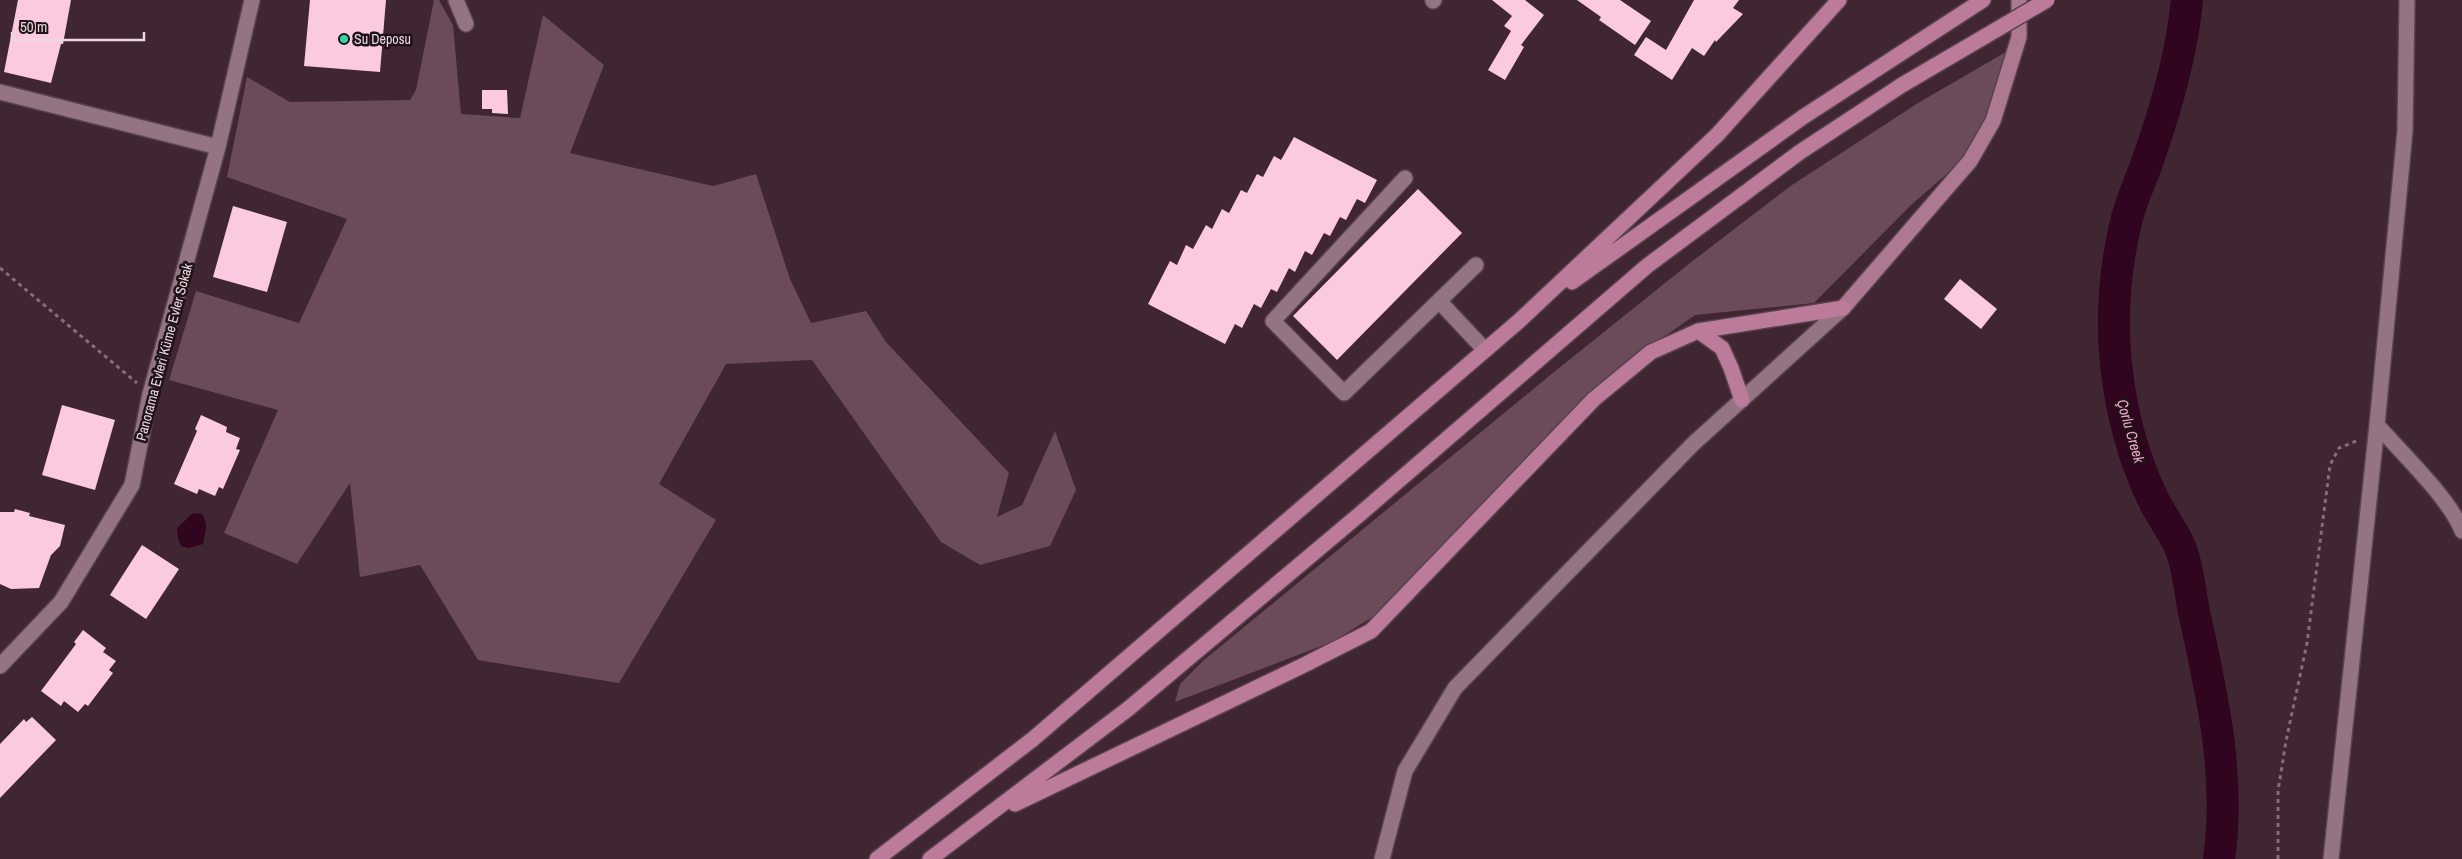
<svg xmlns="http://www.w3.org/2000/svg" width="2462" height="859" viewBox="0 0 2462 859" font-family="'Archivo Narrow',sans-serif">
  <rect width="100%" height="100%" fill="#402532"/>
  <path fill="#6b4a59" d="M434,0H439L453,25L461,114L520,118L543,15L604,65L570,153L713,186L756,174L790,279L811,323L866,311L886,342L1009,473L997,517L1022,505L1055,431L1076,490L1050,546L980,565L941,542L812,360L726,364L659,484L716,520L619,683L478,660L420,565L360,577L350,483L297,564L224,533L278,410L169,380L196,291L299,323L347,219L227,177L247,77L290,102L410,100L416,90Z
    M2011,49L2001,98L1972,152L1911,205L1814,303L1695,315L1658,341L1379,613L1332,642L1175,702L1180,684L1204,660L1554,372L1690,263L1789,187L1918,103Z"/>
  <path fill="#31051f" d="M193,513L202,514C209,525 205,532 203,544L189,548L181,546L178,539L177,528Z"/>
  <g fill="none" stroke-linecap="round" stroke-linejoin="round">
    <path stroke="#31051f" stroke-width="32" d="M2187,0C2182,52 2168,102 2151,151C2144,174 2133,195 2127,218C2115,266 2111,315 2116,364C2121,411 2133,458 2154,501C2162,517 2173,531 2180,547C2188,565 2190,593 2194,612C2212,694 2231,776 2219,859"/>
  </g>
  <path fill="#fbcae0" d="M18,0H71L63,44H61L51,83L4,72Z
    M310,0H386L380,72L304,66Z
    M1492,0H1525L1544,15L1521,45L1524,47L1505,80L1488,70L1511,31L1504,26L1512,16Z
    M1577,0H1620L1651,21L1635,45L1599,20L1601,17Z
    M1694,0H1739L1733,8L1743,14L1716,42L1715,40L1704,56L1692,48L1672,80L1634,55L1646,37L1666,50Z
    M482,90H507L508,114L492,113V109H482Z
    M1294,137L1377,180L1365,203L1357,199L1346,220L1340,217L1330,236L1324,233L1312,255L1305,251L1295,272L1289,268L1277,292L1271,289L1261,308L1254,304L1242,328L1235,324L1225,344L1148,304L1170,261L1177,265L1186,245L1193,249L1206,225L1212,229L1222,209L1229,213L1241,190L1247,193L1257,174L1263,177L1274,156L1281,160Z
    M1418,189L1462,233L1337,360L1293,316Z
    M233,206L287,222L267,292L213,277Z
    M1960,279L1997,309L1981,329L1944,299Z
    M62,405L115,420L95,490L42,475Z
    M201,415L227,427L226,432L240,438L236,449L240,450L223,489L219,487L215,496L199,489L197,494L174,484L197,431L195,429Z
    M15,509L30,513L29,516L65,525L60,546L51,555L39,588L11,589L0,584V512H14Z
    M142,545L179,569L146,619L110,595Z
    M83,630L106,648L103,652L116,661L109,670L113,673L88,706L85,704L78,712L64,701L61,706L41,691L76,644L74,642Z
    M32,717L56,740L0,798V744L24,719L26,722Z"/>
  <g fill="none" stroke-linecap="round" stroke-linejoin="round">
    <defs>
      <path id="minor" d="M456,0L466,24
        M1433,1L1434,0
        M0,92L218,147
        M1405,178L1273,321L1344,393L1476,265
        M1439,301L1485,350
        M2377,425C2400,451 2451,500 2462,531
        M0,666L61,602L132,485L150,394L218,147L252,0
        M1382,859L1405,771L1455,688L1693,444L1843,308
        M2331,859L2377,425L2405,131L2407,0"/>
      <path id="major" d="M1843,308L1970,161L1993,121L2019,37V0"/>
      <path id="highway" d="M1572,282L1803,117L1983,0
        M1698,331L1722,348L1731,368L1742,400
        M1015,804L1302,666L1371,631L1594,399L1651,352L1698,331L1843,308
        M877,859L1033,739L1519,321L1717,135L1839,0
        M930,859L1128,709L1360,514L1647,266L1800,152L1902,85"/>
    </defs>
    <use href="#minor" stroke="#58424d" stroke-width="18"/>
    <use href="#major" stroke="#58424d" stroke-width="18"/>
    <use href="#highway" stroke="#58424d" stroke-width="18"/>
    <path stroke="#866e79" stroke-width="3" stroke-dasharray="4 4" stroke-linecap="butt" d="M0,268L137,383
      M2278,859V791L2286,741L2307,643L2330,465L2339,448L2359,440"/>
    <use href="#minor" stroke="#947483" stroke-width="15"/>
    <use href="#major" stroke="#ad7891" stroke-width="15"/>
    <use href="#highway" stroke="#bd7b9b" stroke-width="15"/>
    <defs>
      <path id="highway-bridge" d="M1902,85L2047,0"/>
    </defs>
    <use href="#highway-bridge" stroke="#58424d" stroke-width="18" stroke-linecap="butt"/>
    <use href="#highway-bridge" stroke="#bd7b9b" stroke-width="15"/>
  </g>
  <circle fill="#33d4a8" stroke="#1f1218" stroke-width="2" cx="344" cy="39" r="5"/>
  <g text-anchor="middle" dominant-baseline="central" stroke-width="5" stroke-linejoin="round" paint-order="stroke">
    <g font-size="14" fill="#ebd8e0" stroke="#1f1218" text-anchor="start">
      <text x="354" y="39">Su Deposu</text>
    </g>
    <g font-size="14" fill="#ebd8e0" stroke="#1f1218">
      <text transform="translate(164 352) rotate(-75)">Panorama Evleri Küme Evler Sokak</text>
    </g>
    <g font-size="15" font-style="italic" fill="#f4a3ca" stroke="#1f1218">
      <text transform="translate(2131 431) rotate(74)">Çorlu Creek</text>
    </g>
  </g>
  <path d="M12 32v8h132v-8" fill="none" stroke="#ebd8e0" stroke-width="2.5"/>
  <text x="20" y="32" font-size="15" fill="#ebd8e0" stroke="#1f1218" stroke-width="4" paint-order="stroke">50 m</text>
</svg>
